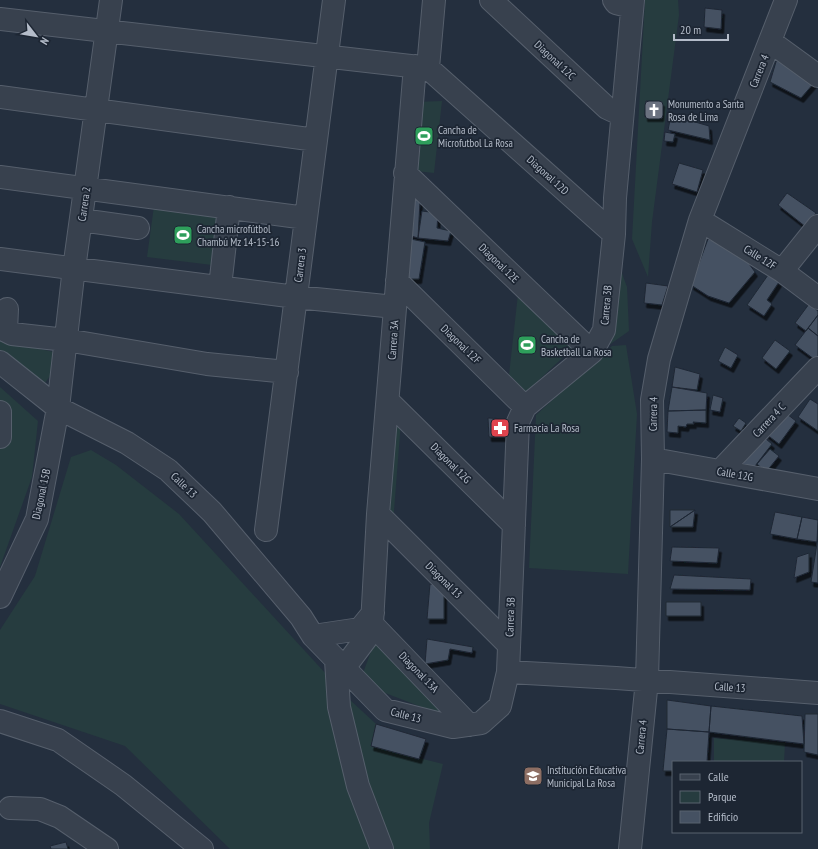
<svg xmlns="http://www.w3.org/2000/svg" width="818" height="849" viewBox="0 0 818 849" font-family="'PT Sans Narrow',sans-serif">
  <defs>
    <filter id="shadow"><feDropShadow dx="2.5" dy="4.5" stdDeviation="0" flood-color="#0009"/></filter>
  </defs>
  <rect width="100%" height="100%" fill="#242f3e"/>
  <path fill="#263c3f" d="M645,0H678L679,15L652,222L648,277L632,239Z
    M442,101L434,173L406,170L415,102Z
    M154,206L219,213L212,265L147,257Z
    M614,251L627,287L629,331L602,350Z
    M518,294L574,347L522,396L508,384Z
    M0,300H3L2,341L54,352L50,376L42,387L0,357Z
    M626,345L637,414L628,574L529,568L536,415L612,346Z
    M0,387L38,421L32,477L0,567Z
    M389,410L401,421L393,524L381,511Z
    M91,450L116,465L179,514L349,699L376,724L371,746L443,764L429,823L430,849H230L125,746L0,704V630L35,576L71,457Z
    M376,638L445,716L380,691L363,673Z
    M714,738L785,743L784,762H714Z"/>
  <path fill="#455162" stroke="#1f2835" filter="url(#shadow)" d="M705,8L722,10L721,29L704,27Z
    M778,55L814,83L801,98L770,82Z
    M646,101L662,102L661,117H645Z
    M671,115L709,126L710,140L668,130Z
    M665,132L675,134L673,142L664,141Z
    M679,163L703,170L697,192L672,184Z
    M787,193L816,213L806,227L778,205Z
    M404,198L420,201L418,238L401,233Z
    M422,211L438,213L437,228L451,231L448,241L418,238Z
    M401,237L425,242L419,279H398Z
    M708,239L723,244L747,261L755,272L729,303L708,296L691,285Z
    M768,275L779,282L767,300L772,304L764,316L747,305Z
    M646,283L668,286L662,305L644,303Z
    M809,304L818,311V315L806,331L795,323Z
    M818,315V336L808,328Z
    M808,328L818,336V362L795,345Z
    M775,340L790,351L776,369L762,358Z
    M725,347L738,355L731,368L718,361Z
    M675,367L700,374L697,390L672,387Z
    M672,387L707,393L706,410L668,411Z
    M713,395L723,398L720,412L710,410Z
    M810,399L818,404V431L798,417Z
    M706,410V423L693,422L694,424H687L686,427L678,426V433L667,432L668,411Z
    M783,411L796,421L779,444L766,434Z
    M488,418L506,419L505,437H489Z
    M739,418L746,423L741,431L733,426Z
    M760,434L772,444L752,470L739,461Z
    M770,449L779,456L766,472L757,464Z
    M670,510H695L670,527Z
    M695,510L693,527H670Z
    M775,512L802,517L797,539L770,534Z
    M802,517L818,520L817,542L797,539Z
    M818,537V583L811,582Z
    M672,547L719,548L717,563L670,561Z
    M809,553V572L794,578L797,557Z
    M674,575L751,579L750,590L670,589Z
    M430,584L444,587V619H427Z
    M666,602H701V616H666Z
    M427,639L473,647L472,653L450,649L448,660L425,664Z
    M667,700L711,706L709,732L667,729Z
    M711,706L802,716L804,744L709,732Z
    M805,714H818V755L804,752Z
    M376,724L426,739L419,759L371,746Z
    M667,729L709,732L707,762H673V771H663Z
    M66,842L68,849H51L50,846Z"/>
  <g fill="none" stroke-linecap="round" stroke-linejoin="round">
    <defs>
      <path id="minor" d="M491,0L607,108L622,115
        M614,0L616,3L632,7
        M0,19L428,68
        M771,42L818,76
        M428,68L614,234
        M428,68L434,0
        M0,97L316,140
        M405,173L592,352
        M0,177L306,218
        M81,220L138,228
        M700,220L782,271L818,298
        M0,259L296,297L395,307
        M782,271L818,226
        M397,281L525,407
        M220,287L229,207
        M7,309L6,331L12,334L66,340L207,364L287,372
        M0,362L58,408L127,443L168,470L212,512L301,617L313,636L385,710L453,727L481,723L500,706L508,672L518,422L525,407L592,352L604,330L614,234L615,198L633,0
        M388,401L514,525
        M0,412V437
        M653,459L818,489
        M720,471L818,368
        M378,514L509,645
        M266,530L334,0
        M0,597L37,519L58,408L73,276L111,0
        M368,620L469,725
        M313,636L360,629L373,613
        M336,660L339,707L358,786L382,849
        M344,668L368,636L372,624L378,514L415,66
        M508,672L616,678L818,693
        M0,721L58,740L123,785L202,849
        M10,808L40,809L60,817L107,849
        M630,849L647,680L653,459L652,400L659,359L700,220L786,0"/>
    </defs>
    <use href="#minor" stroke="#565f6c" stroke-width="24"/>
    <use href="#minor" stroke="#38414e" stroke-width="22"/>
  </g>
  <defs>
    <symbol id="church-square" viewBox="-11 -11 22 22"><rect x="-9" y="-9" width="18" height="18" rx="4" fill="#6b7280" stroke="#1d2633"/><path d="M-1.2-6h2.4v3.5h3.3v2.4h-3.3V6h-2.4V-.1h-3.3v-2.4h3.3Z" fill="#fff"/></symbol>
    <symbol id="stadium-square" viewBox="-11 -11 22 22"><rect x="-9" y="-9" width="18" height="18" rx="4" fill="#2e9e5b" stroke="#1d2633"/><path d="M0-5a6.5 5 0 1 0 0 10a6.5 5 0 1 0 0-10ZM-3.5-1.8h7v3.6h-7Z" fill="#fff"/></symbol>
    <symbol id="pharmacy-square" viewBox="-11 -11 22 22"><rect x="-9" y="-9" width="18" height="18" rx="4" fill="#e0444e" stroke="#1d2633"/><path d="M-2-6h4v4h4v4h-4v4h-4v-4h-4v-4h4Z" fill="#fff"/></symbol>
    <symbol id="school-square" viewBox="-11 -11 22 22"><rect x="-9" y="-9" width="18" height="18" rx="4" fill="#8d6e63" stroke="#1d2633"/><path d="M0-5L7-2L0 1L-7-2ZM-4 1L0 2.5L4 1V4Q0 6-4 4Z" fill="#fff"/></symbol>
  </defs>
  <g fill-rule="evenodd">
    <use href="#church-square" x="643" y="99" width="22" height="22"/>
    <use href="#stadium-square" x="413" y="125" width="22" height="22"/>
    <use href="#stadium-square" x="172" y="224" width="22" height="22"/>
    <use href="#stadium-square" x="516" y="334" width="22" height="22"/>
    <use href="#pharmacy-square" x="489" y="417" width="22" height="22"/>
    <use href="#school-square" x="522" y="765" width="22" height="22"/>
  </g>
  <g text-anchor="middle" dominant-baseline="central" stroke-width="3.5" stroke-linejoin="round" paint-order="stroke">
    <g font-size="11" fill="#b4bcc9" stroke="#1d2633">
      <text transform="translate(555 60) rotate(43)">Diagonal 12C</text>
      <text transform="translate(759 71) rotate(-68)">Carrera 4</text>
      <text transform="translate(548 175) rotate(42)">Diagonal 12D</text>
      <text transform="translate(84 204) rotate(-82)">Carrera 2</text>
      <text transform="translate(760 257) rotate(32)">Calle 12F</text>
      <text transform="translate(499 263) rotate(44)">Diagonal 12E</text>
      <text transform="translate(300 265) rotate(-83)">Carrera 3</text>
      <text transform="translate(606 305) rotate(-85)">Carrera 3B</text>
      <text transform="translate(393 340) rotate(-86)">Carrera 3A</text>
      <text transform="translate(461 344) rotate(44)">Diagonal 12F</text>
      <text transform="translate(653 414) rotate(-89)">Carrera 4</text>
      <text transform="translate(769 420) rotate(-47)">Carrera 4 C</text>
      <text transform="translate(451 463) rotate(45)">Diagonal 12G</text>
      <text transform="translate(735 474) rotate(10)">Calle 12G</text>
      <text transform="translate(184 485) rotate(44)">Calle 13</text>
      <text transform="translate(41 494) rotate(-78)">Diagonal 15B</text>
      <text transform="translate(444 580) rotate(45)">Diagonal 13</text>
      <text transform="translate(510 617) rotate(-88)">Carrera 3B</text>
      <text transform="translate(419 672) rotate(46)">Diagonal 13A</text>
      <text transform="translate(730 687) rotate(4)">Calle 13</text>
      <text transform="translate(406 715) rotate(14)">Calle 13</text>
      <text transform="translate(641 737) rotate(-84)">Carrera 4</text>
    </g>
    <g font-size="11" fill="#b4bcc9" stroke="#1d2633" text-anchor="start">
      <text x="668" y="104">Monumento a Santa<tspan x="668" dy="13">Rosa de Lima</tspan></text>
      <text x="438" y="130">Cancha de<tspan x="438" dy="13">Microfutbol La Rosa</tspan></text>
      <text x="197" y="229">Cancha microfútbol<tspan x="197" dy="13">Chambú Mz 14-15-16</tspan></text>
      <text x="541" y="339">Cancha de<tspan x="541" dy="13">Basketball La Rosa</tspan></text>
      <text x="514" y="428">Farmacia La Rosa</text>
      <text x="547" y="770">Institución Educativa<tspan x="547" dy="13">Municipal La Rosa</tspan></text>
    </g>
  </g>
  <rect x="672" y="761" width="130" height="72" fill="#1d2633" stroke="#59626f"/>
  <rect x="680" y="774" width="20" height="6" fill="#38414e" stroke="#59626f"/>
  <text x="708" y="781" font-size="12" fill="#b4bcc9">Calle</text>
  <rect x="680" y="791" width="20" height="12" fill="#263c3f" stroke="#59626f"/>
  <text x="708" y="801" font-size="12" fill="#b4bcc9">Parque</text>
  <rect x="680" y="811" width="20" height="12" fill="#455162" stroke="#59626f"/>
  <text x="708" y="821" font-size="12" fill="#b4bcc9">Edificio</text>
  <g transform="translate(36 36) rotate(121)" stroke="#1d2633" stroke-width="3" paint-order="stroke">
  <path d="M0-3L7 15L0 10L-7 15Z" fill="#b4bcc9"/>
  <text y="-6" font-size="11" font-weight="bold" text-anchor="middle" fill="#b4bcc9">N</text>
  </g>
  <path d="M674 34v6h54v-6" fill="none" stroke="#b4bcc9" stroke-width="2"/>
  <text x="680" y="34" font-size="12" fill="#b4bcc9" stroke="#1d2633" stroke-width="3" paint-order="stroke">20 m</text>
</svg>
